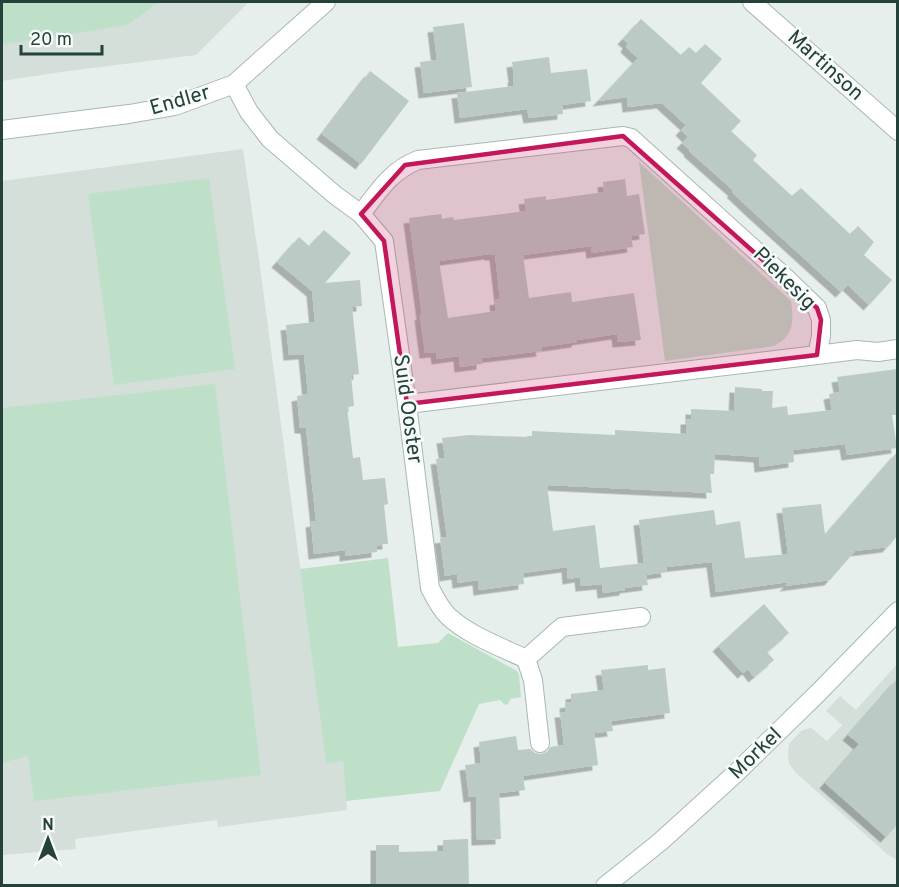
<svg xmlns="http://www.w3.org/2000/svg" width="899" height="887" viewBox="0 0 899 887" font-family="Overpass,sans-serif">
  <defs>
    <filter id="shadow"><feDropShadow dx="-5.5" dy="5.5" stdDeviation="0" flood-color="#0004"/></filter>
  </defs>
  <rect width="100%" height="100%" fill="#e6efeb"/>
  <path fill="#d4dfda" d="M2,2H249L196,55L61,72L2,81Z
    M243,149L260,267L326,762L343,761L347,810L218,827L217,820L75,839L76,849L2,855V181Z
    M897,664V860L887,854L795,772L789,763L788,752L789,744L802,730L811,728L827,741L842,725L826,711L840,696L856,710Z"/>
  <path fill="#bfe0c8" d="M2,2H159L127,25L49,38L2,44Z
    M639,162L791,301C794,321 794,336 774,346L665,361Z
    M209,178L235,369L114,385L88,194Z
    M215,384L261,775L34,801L28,756L2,763V408Z
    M388,558L398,647L438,643L448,633L517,671L519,675L521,697L510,699L508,704L505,705L500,700L479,704L440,791L346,801L343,761L326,763L300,569Z"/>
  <path fill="#bbcac4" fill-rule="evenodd" filter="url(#shadow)" d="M641,19L681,55L689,47L696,53L705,44L722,59L701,83L741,121L731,131L757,155L753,160L792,196L801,188L850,234L858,226L874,242L864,255L892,280L869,305L848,285L841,292L751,210L732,192L734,191L689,151L690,150L682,143L688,137L681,130L686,125L662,103L628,107L627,97L598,101L638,58L626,47L628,43L623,39Z
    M464,23L472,87L424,93L420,62L437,60L433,27Z
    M549,57L551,73L587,69L591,101L562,105L563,114L529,118L527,109L460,118L457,93L514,86L513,78L514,77L512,62Z
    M370,71L409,101L361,164L322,134Z
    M625,179L627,196L639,194L645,234L631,236L633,247L592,253L591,246L523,255L529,298L571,292L572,302L634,293L641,340L618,342L617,334L577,340V342L541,347L542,351L482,358V364L460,367L459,356L437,359L436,352L425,353L420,315L422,314L409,218L441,214L442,219L453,217L454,220L526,211L524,199L546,196V200L604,192L603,182ZM490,254V255H495L500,299L495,300L496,311L448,318L439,261Z
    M324,230L351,253L325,283L360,280L362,306L352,307L359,374L351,375L354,406L347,407L353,458L360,457L363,480L385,478L388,504L384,505L388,544H381V546H377V552L345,556V550L314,554L311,522L316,521L306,428H300L297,396L308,394L304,354L289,355L286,325L315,322L312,291L277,262L299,237L309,246Z
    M897,369V415H892L897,448L847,455L845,444L793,450L794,462L760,467L759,457L715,454L714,474H710L712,493L547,485L553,531L595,525L600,568L644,563L639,520L714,510L716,525L740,521L745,558L788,554L782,508L821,504L825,535L897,452V536L888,547L855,551L830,580L785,586L789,582L716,592L712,562L666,567L667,572L646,575L648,585L625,588V590L603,593L602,584L581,586L580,577L568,579L567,567L523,573L524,584L479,590L478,580L458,583L457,574L445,576L440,538L447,537L436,459L445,458L442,438L469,435L528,437V436H532V431L615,435V430L686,434V419H691V409L734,411L735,387L762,389V391H773L772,408L787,406L788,415L832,410L829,394L840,392L837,377Z
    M764,604L789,633L767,652L774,660L754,677L748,669L743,673L718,646Z
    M648,665V670L665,668L670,713L611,721L613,731L594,733L598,765L523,776L525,790L499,793L501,839L477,840L476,796L469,797L465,765L481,763L479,742L516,736L518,750L530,749L535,753L541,754L547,752L550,747L564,745L560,712H566L565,703L571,702V694L604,690L601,670Z
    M897,679V825L886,837L825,783L859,744L848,735Z
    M468,839L469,885H376V845H399V852L443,851V840Z"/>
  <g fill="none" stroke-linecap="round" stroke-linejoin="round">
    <defs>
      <path id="minor" d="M234,84L249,112L270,139L335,195L361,214L384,241L407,404L430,588C435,598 440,608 448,616C468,635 501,647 526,659L533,680L540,743
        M2,130L129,114L175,106L234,84L326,2
        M361,214C378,192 390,171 418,160L623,136L631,138L787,279L817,308L821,320V336L817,355L407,404
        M817,355L857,350L878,352L898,349
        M526,659L562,627L641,617"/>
      <path id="tertiary" d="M752,2L898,131
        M605,886L660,842L736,773L818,693L898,611"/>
    </defs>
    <use href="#minor" stroke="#a8b8b2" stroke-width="20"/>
    <use href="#tertiary" stroke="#a8b8b2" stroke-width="20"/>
    <use href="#minor" stroke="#fff" stroke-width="18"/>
    <use href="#tertiary" stroke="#fff" stroke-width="18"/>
  </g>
  <path fill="#c2185b" fill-opacity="0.2" stroke="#c2185b" stroke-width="4.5" stroke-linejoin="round" d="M623,136L817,308L821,320L817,355L407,404L384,241L361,214L405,165Z"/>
  <g text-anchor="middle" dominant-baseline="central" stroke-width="5" stroke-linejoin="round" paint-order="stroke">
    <g font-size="21" fill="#24423a" stroke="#f7fbf9">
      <text transform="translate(825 66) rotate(42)">Martinson</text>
      <text transform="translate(180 101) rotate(-16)">Endler</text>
      <text transform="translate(784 279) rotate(45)">Piekesig</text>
      <text transform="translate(407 409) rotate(82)">Suid Ooster</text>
      <text transform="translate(756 754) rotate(-44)">Morkel</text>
    </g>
  </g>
  <rect width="899" height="887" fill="none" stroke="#24423a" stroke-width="6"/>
  <g transform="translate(48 839)" stroke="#f7fbf9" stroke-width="4.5" paint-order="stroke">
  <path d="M0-4.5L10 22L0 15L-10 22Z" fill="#24423a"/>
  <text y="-9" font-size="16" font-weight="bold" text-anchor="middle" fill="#24423a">N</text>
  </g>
  <path d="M21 45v9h81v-9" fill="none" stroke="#24423a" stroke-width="3"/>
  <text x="30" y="45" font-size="18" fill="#24423a" stroke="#f7fbf9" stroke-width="4.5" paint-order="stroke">20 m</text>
</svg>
